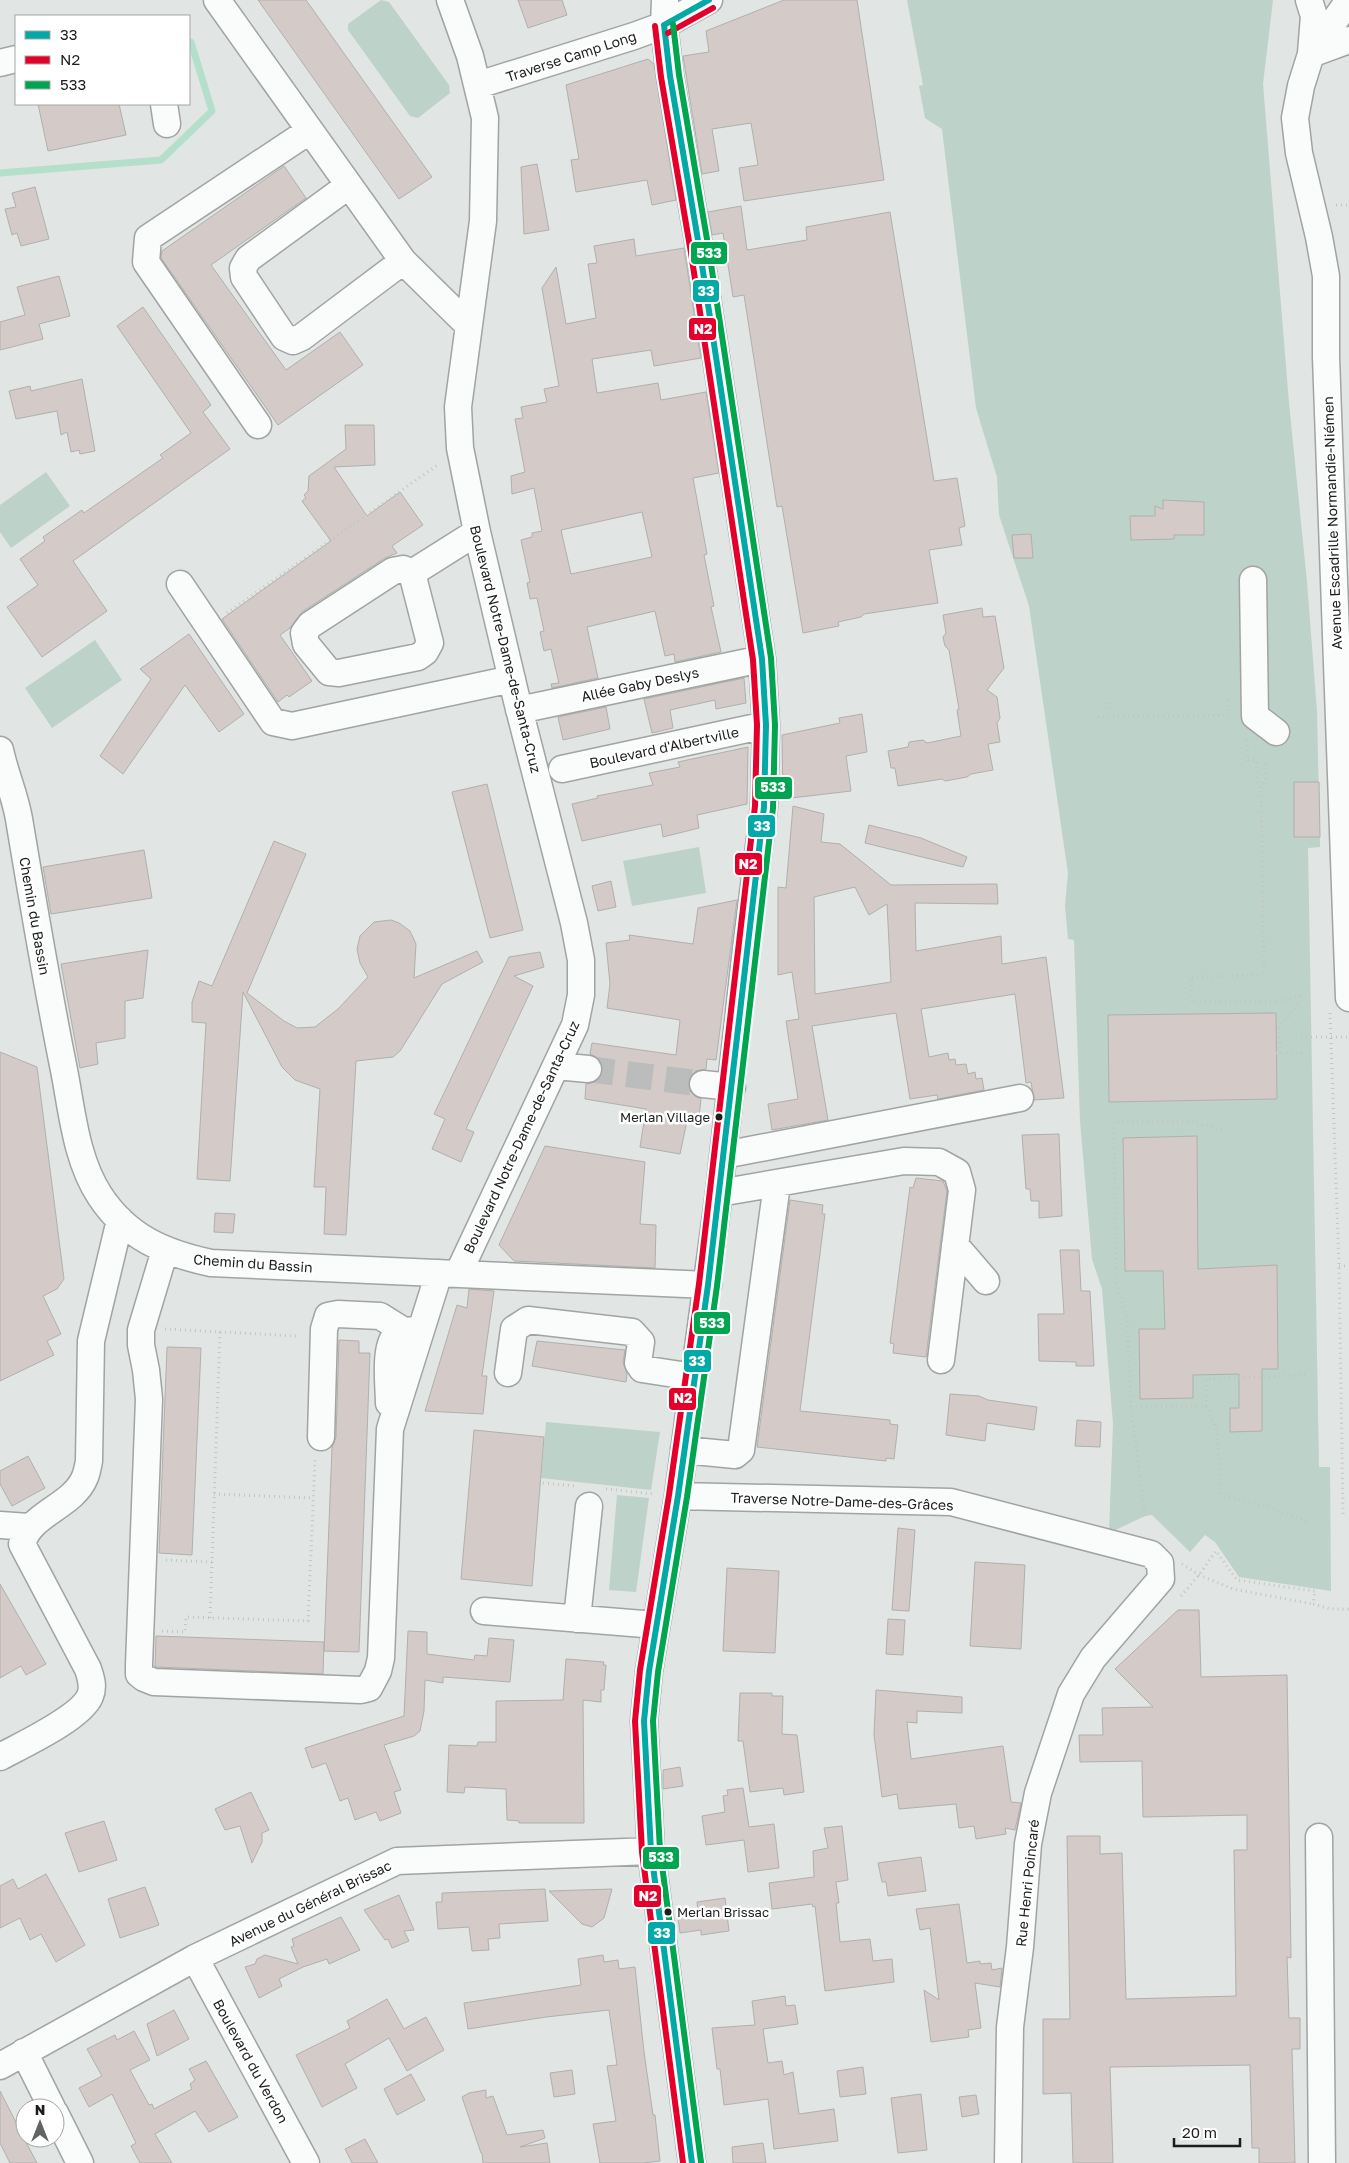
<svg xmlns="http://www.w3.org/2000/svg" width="1349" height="2163" viewBox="0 0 1349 2163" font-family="'Golos Text',sans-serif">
  <rect width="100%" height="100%" fill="#e1e5e3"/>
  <path fill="#bdd2c8" d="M381,0L389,2L449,85L450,93L418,118L410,116L348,30V24Z
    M907,0H1273L1263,84L1289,403L1307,582L1317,711L1320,847L1308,848L1319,1467H1330L1331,1591L1239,1577L1215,1542L1205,1535L1190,1552L1152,1515L1145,1516L1109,1533L1113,1424L1102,1289L1092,1259L1080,1121L1074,940L1068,939L1065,906L1068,873L1029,606L999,515L997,477L976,408L942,129L925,118L919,86L923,85Z
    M46,472L70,506L11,548L0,532V505Z
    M95,640L122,680L52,728L25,688Z
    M699,847L706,893L632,906L623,861Z
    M546,1422L660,1432L651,1490L541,1478Z
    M617,1495L649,1498L636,1592L609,1590Z"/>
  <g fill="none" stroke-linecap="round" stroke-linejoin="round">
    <path stroke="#b4dfca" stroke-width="7" d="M0,173L161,160L212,111L191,42"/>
  </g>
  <path fill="#d4cac7" stroke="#b0b0af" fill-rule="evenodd" d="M258,0H306L432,177L399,199Z
    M518,0H562L567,15L528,28Z
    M784,0H857L884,180L744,201L739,168L758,165L751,123L712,129L719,171L702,174L683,56L709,52L706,31Z
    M648,59L654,64L676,200L652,205L647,180L576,192L571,160L579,159L566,85Z
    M38,104H119L126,135L48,151Z
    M537,164L549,230L524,234L521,167Z
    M284,166L306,198L211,265L286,370L340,332L363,365L278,425L161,258L162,251Z
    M35,187L49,239L21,246L17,233L12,235L5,209L16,207L12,193Z
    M741,206L747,250L807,240L806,227L890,212L934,481L957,478L965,526L959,528L962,545L929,550L938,603L864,614L861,617L838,622L839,626L803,633L782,506L777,507L744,295L733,297L723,233L712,235L708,212Z
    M634,239L636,256L684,248L701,358L654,366L651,350L592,359L597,393L658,383L661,400L706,392L719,473L693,478L707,554L704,555L714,606L711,607L721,652L675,662L674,654L665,656L655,611L587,627L598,678L552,688L551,684L559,683L551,649L544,651L540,632L544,631L537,598L530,599L527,583L530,582L521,540L532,537V533L542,531L534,488L512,494L511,476L525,472L515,419L523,418L521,407L547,402L544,389L559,386L542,288L556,267L566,324L596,318L588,264L597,263L594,246ZM642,512L652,557L571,574L561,530Z
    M59,276L70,316L39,324L43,339L0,350V322L25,315L17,287Z
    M143,307L211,405L203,412L230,449L73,561L107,611L42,657L7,607L38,585L20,559L45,541L43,537L82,510L84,513L163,458L160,455L191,433L117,326Z
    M82,379L95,451L80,454L79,450L71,452L67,432L61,435L57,411L16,419L9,391L30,386L31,391Z
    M345,425H374L375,465L334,467L367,516L400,492L423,525L392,546L397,553L385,558L302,612L290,628L280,635L312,681L289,697L287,695L278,702L222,619L331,541L302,501L306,498L304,495L308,491L309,476L346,449Z
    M1163,500L1204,502V535H1174V539L1131,540L1130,516H1155V506L1163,509Z
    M1031,534L1033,558H1014L1012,535Z
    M982,608L983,617L995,616L1004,668L987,690L997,697L1000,718L997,723L1000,742L988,744L993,770L971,774L967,777L945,781L942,779L898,786L895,768H891L888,751L908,747L909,742L923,740L927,743L961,736L957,710L959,709L949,650L945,646L943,637L946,633L943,615Z
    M189,634L244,714L219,732L185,685L123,774L100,756L151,679L140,669Z
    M744,678L746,703L716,709L715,700L670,710L673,728L652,733L644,699Z
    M606,707L610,729L563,740L558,717Z
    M862,714L867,752L846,756L851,791L783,799L782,735L840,723L839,718Z
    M748,747L747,804L697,815L699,828L663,837L661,824L582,841L572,804L598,798L597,796L653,785L649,773L680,767L678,762Z
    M1294,782H1319L1320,837H1294Z
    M487,784L523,930L490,938L452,792Z
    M793,806L824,814L821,842L840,844L891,885L997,884L998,904L915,903L916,951L1001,936L1002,964L1046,957L1064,1098L1034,1100L1031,1082L1026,1083L1015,994L921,1009L929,1057L948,1053L949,1060L955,1059L956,1065L966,1064L968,1074L975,1072L976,1079L982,1078L984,1090L938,1099L937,1095L910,1099L896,1013L812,1026L828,1120L772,1130L768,1104L798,1099L786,1021L799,1019L792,972L778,975V887L786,888ZM855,887L869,915L887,904L891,982L815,994L814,897Z
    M869,825L921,838L967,857L963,867L865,843Z
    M274,841L306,854L247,993L284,1021L297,1028L315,1027L338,1009L368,977L360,963L357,949L360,936L374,922L391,920L399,923L410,931L416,944L414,978L477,951L483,962L442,984L400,1051L393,1057L356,1061L346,1235L324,1234L326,1187H314L320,1089L295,1080L282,1067L243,992L230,1181L197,1179L206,1023L192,1022V1002L199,981L212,986Z
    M144,850L152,898L51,914L43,867Z
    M611,881L616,907L598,911L592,886Z
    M737,900L716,1060L707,1059L706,1069L696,1071L691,1076L688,1082L690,1091L695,1096L701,1099L699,1117L688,1116L680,1154L640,1147L646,1109L585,1099L586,1084L595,1082L600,1077L603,1071L601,1062L596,1057L590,1054L592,1043L676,1055L680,1020L607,1008L610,984L606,943L630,940L629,935L693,944L698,908Z
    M148,950L143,998L125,1001V1038L96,1043L98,1064L80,1068L61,964Z
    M540,952L544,967L514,976L533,986L466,1129L474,1132L461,1162L432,1149L445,1119L434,1114L509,957Z
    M1276,1013L1277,1099L1109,1102L1108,1015Z
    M0,1052L37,1067L64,1279L57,1289L43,1296L61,1334L47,1341L54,1355L0,1381Z
    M1059,1134L1062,1216L1039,1218V1201H1031L1030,1189H1026L1022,1135Z
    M1197,1136L1198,1269L1277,1265L1278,1369H1262V1431L1230,1432V1408H1239V1374L1193,1375V1398L1140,1399L1139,1329H1165L1163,1271H1125L1123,1138Z
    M545,1146L645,1162L640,1224L656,1225L655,1268L514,1261L499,1245Z
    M916,1178L943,1181L947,1191L926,1357L893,1353L894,1344L890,1343L910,1187L913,1188Z
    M790,1200L823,1205L822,1214H825L800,1411L890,1420V1424L898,1425L894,1459L886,1458V1461L757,1447Z
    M215,1213L235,1214L233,1233L214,1232Z
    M1060,1250H1079L1081,1291H1090L1094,1366H1076V1362L1039,1361L1038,1314H1064Z
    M469,1289L494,1291L482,1376H487L483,1414L425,1411L457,1305L467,1308Z
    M339,1340L359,1341V1353H370L359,1652L324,1651L332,1447L336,1437Z
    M537,1341L625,1350L623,1362L627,1374L626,1382L532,1366Z
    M167,1347L201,1348L192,1555L159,1553Z
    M950,1394L979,1396L988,1400L1037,1407L1034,1430L987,1423L985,1441L946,1435Z
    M1077,1420L1101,1422L1100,1447L1075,1446Z
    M474,1430L544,1437L532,1586L461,1579Z
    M28,1456L45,1488L12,1506L0,1484V1471Z
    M898,1528L915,1530L909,1611L892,1610Z
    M975,1562L1025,1565L1021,1649L970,1646Z
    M727,1568L779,1571L775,1653L723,1651Z
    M0,1584L46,1664L26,1675L21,1666L0,1678Z
    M1178,1610H1199L1201,1677L1287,1675L1291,1958L1287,1957L1289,2018H1300V2049H1292L1295,2163H1259V2148H1252L1250,2065L1110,2067L1113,2163H1073L1071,2093L1043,2094V2019H1070L1067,1836H1100V1854L1122,1853L1126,1999L1236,1996L1234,1850H1247V1815L1143,1817L1142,1761L1080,1762L1079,1735H1103L1102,1708L1153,1707L1115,1669Z
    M888,1619L905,1620L903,1655L886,1654Z
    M408,1631L427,1632V1654L474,1660L475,1655L487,1656L489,1638L514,1640L510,1682L443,1677V1683L425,1680L424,1711L420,1731L414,1736L384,1745L401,1790L394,1792L401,1813L380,1821L376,1812L355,1820L348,1798L340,1801L326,1763L312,1768L305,1748L404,1716Z
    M156,1636L324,1642L323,1674L157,1667L155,1666Z
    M566,1659L604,1662L603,1665H606L604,1690H601V1702L583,1700L584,1823H519V1821L507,1820L506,1789L465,1787L464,1793L447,1792L449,1745L477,1746L478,1742H496V1701L563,1700Z
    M876,1690L962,1697V1713L917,1711V1723L907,1722L911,1759L1003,1746L1011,1802L1021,1803L1015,1830L1005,1828L1006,1834L976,1839L974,1826L959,1828L956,1804L899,1809L897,1794L882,1797L874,1735Z
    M740,1693H772V1696H783L782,1734L797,1735L804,1792L784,1795L783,1788L750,1792L743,1741H738Z
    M680,1767L683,1786L663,1789V1770Z
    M743,1788L749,1827L774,1824L779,1868L748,1872L744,1840L706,1845L702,1816L725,1812L723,1796L728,1795L727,1790Z
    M251,1792L269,1830L262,1833V1842L252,1863L240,1826L225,1830L215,1809Z
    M104,1821L117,1860L79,1872L65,1833Z
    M842,1826L848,1880L836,1882L839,1903H836L840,1942L870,1939L873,1961L892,1959L894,1982L825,1991L815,1906L813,1907L812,1904L772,1909L769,1883L814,1877L813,1851L828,1848L824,1828Z
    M921,1857L926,1891L888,1896L886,1882H882L878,1863Z
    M46,1874L85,1945L56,1962L41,1934L30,1940L20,1918L0,1928V1886L13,1879L18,1889Z
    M145,1887L159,1925L120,1938L108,1899Z
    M545,1889L548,1921L499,1924L500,1938L488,1939L489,1950L472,1951L469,1927L438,1929L436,1902H442V1893Z
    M612,1889L604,1918L592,1927L582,1924L549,1891Z
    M399,1895L414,1930L404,1931L409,1941L392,1948L388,1939L385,1940L364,1910Z
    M725,1898L729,1931L701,1935V1930L680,1933L677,1912H698L697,1902Z
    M959,1904L967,1963L980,1961V1964L991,1963L992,1970L1002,1968L1000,1987L975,1983L981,2028L968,2030L969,2037L931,2042L924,1990L939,2000L930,1928L920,1930L916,1909Z
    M341,1917L360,1950L329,1964L327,1959L303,1967L279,1979L282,1986L259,1998L245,1967L255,1964L257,1959L265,1955L298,1964L291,1947L294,1946L292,1939Z
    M603,1955L604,1962L618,1960L619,1969L635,1967L644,2052L653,2115H655L660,2161L643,2163H600L593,2124L616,2121L607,2066L617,2065L609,2010L546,2017L468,2029L464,2003L581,1985L578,1959Z
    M785,1996L786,2006L795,2005L798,2024L763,2029L768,2063L782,2061L784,2075L793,2072L799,2114L834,2109L838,2141L774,2149L768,2099L724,2105L720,2069H717L712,2028L755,2025L752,2001Z
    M387,1999L404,2029L426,2017L444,2050L407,2071L389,2038L345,2064L357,2088L322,2107L296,2055L350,2028L347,2021Z
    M174,2010L189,2039L157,2056L147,2024Z
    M134,2031L150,2060L130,2070L149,2105L152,2104L154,2109L192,2089L190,2084L195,2080L189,2069L206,2061L238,2117L209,2132L195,2111L155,2134L172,2163H140L131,2146L136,2143L112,2094L89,2107L79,2088L102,2076L87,2049L115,2035L117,2040Z
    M863,2067L866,2094L840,2097L837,2071Z
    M572,2070L575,2094L554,2097L550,2073Z
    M411,2074L425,2100L397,2115L384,2089Z
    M486,2090V2098L493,2096L507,2135L543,2130L545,2138L520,2147L547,2143L550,2163H483L482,2153H481L462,2097L469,2093Z
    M0,2091L27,2144L37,2163H10L0,2143Z
    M921,2094L927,2150L898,2153L891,2098Z
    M976,2095L979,2114L962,2117L959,2097Z
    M365,2139L378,2163H352L345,2149Z
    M763,2143L766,2163H733L732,2147Z"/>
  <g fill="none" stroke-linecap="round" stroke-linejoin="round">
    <path stroke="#babdbb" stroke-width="26" stroke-dasharray="26 13" stroke-linecap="butt" d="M588,1069L703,1084"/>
    <defs>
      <path id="minor" d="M217,0L403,261L468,325
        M450,0L470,56L485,118L483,221L458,407L460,448L477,532L517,701L574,923L581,960V995L575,1025L458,1274
        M665,0L664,25L670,76L700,252L750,580L762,659L766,725L764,807L746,949L719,1193L678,1496L649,1671L644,1721L651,1851L692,2163
        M1309,0L1314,16L1311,53
        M1347,3L1311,54L1301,86L1295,118L1299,153L1319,237L1326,276V357L1349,998
        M1311,54L1349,40
        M0,63L16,59
        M478,85L634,36L664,25L709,0
        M164,104L167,124
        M348,186L248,259L243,268L244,277L284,337L293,341L302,337L403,261
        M258,425L146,262L148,238L309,131
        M412,573L430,643L425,652L418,657L339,673L329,672L306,644L304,633L310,625L393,571L403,569L412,573L477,532
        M1253,580L1255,716L1276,732
        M180,584L273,722L292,726L512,679
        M519,710L762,659
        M0,750C5,774 15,795 19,819C33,903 47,986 64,1070C72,1111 76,1160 100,1196C127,1237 164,1253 211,1263L708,1285
        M562,769L766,725
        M556,1066L588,1069
        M703,1084L732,1087
        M724,1155L1020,1098
        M719,1193L904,1161L939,1162L957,1172L962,1190L941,1360
        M955,1245L986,1281
        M165,1250L141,1330V1345L146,1370L149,1399L139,1665V1674L144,1678L154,1682L361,1690L369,1688L378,1671L381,1658L390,1429L439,1273
        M508,1373L514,1329L528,1320L632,1332L641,1342L638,1363L642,1369L694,1377
        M389,1403C389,1387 383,1343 398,1333C404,1330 412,1331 418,1329
        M321,1437L324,1329L328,1316L338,1314L380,1316L404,1331
        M684,1450L735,1455L741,1450L777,1184
        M678,1496L951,1502L1151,1554L1160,1563L1161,1579L1093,1658L1071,1694L1038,1793L1028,1844L1020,1947L1010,2027L1008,2163
        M0,1525L29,1527
        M484,1611L656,1625
        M577,1619L589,1506
        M0,1757C22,1745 81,1718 90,1696C94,1687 91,1678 88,1669L22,1544C30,1513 73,1507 85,1477C87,1472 88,1466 89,1461L91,1341L120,1220
        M1319,1837L1322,2163
        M195,1958L306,2163
        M24,2052L52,2108
        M0,2066L195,1958L397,1861L651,1851
        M55,2113L80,2163"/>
    </defs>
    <use href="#minor" stroke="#a1a4a2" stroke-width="29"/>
    <path stroke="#c3c5c4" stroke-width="3" stroke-dasharray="1 4" stroke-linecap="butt" d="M1336,205H1349
      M227,613L439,464
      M1228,700V715
      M1168,702V716
      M1107,703V717
      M1098,717L1231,715
      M1247,740L1248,760H1256L1257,781L1261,789L1264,975L1191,977L1192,1002H1274L1301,996
      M1261,788L1266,779V759
      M1330,1013L1339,1266L1343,1515
      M1301,1037H1349
      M1276,1053H1302
      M1280,1053L1279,1026L1301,1002
      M1339,1266H1349
      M165,1329L296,1336
      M1206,1406L1217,1430L1221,1495L1270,1507L1308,1522
      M1131,1407L1206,1406V1379L1306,1375
      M543,1483L575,1486
      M606,1489L655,1494
      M214,1494L313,1498
      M1145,1516L1131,1407L1127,1316L1116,1283L1114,1122H1192L1223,1130
      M166,1560L212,1562
      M1182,1564L1199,1575L1233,1589L1313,1604
      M1181,1596L1199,1575L1216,1551L1237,1580L1315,1591L1313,1604L1330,1609H1349
      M210,1618L220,1332
      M162,1631L185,1632L186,1617L308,1621L315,1460"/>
    <use href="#minor" stroke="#fafbfb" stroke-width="26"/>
    <defs>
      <path id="bus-1" d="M664,25L670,76L700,252L762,659L766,725L764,807L708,1285L678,1496L649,1671L644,1721L651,1851L692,2163
        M664,25L709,0"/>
      <path id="bus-2" d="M655,26L661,77L691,253L753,660L757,725L755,806L699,1284L669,1495L640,1670L635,1721L642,1852L683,2163
        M668,33L713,8"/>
      <path id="bus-3" d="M673,24L679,75L709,251L771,658L775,725L773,808L717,1286L687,1497L658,1672L653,1721L660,1850L701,2162"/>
    </defs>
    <use href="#bus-1" stroke="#fff" stroke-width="10"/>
    <use href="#bus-2" stroke="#fff" stroke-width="10"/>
    <use href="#bus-3" stroke="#fff" stroke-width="10"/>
    <use href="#bus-1" stroke="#03a9a7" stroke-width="6"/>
    <use href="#bus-2" stroke="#e4002b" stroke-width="6"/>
    <use href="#bus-3" stroke="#00a550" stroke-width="6"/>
  </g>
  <g fill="#1c1e1d" stroke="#fff" stroke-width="2">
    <circle cx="719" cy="1117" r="4.5"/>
    <circle cx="668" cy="1912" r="4.5"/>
  </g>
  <g text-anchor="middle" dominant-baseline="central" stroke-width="5" stroke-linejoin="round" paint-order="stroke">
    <g font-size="13" fill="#1c1e1d" stroke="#fff" text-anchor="end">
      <text x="710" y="1117">Merlan Village</text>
      <text x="677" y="1912" text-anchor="start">Merlan Brissac</text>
    </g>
    <g font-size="14" fill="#1c1e1d" stroke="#fff">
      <text transform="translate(571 56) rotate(-18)">Traverse Camp Long</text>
      <text transform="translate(1332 523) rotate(-92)">Avenue Escadrille Normandie-Niémen</text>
      <text transform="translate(506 649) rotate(76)">Boulevard Notre-Dame-de-Santa-Cruz</text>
      <text transform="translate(640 684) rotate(-12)">Allée Gaby Deslys</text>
      <text transform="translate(664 747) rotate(-12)">Boulevard d'Albertville</text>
      <text transform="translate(35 916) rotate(80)">Chemin du Bassin</text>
      <text transform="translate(521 1137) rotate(-65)">Boulevard Notre-Dame-de-Santa-Cruz</text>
      <text transform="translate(253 1263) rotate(4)">Chemin du Bassin</text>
      <text transform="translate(842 1501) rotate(2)">Traverse Notre-Dame-des-Grâces</text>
      <text transform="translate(1027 1883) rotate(-84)">Rue Henri Poincaré</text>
      <text transform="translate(310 1903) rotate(-26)">Avenue du Général Brissac</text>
      <text transform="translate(251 2061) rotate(61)">Boulevard du Verdon</text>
    </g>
  </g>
  <g stroke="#fff" stroke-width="2">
    <rect x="690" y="241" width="38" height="24" rx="5" fill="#00a550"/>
    <rect x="692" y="279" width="28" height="24" rx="5" fill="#03a9a7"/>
    <rect x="688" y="317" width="29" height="24" rx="5" fill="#e4002b"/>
    <rect x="754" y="776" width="39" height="24" rx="5" fill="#00a550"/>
    <rect x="747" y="814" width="29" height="24" rx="5" fill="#03a9a7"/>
    <rect x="734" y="852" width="29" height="24" rx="5" fill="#e4002b"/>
    <rect x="693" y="1311" width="38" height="24" rx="5" fill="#00a550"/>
    <rect x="683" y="1349" width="29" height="24" rx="5" fill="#03a9a7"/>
    <rect x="668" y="1387" width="29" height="24" rx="5" fill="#e4002b"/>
    <rect x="642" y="1846" width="38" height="24" rx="5" fill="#00a550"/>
    <rect x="633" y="1884" width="29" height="24" rx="5" fill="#e4002b"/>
    <rect x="647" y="1921" width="29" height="24" rx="5" fill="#03a9a7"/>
  </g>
  <g font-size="14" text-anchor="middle" font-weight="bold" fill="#fff">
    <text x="709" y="258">533</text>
    <text x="706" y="296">33</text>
    <text x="703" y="334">N2</text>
    <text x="773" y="792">533</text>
    <text x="762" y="831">33</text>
    <text x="748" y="869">N2</text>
    <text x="712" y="1328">533</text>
    <text x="697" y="1366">33</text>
    <text x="683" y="1403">N2</text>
    <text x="661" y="1862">533</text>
    <text x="648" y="1901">N2</text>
    <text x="662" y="1938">33</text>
  </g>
  <rect x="15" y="15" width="175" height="90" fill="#ffffff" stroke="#a4a5a5"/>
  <rect x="25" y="31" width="25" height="8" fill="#03a9a7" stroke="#a4a5a5"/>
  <text x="60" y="40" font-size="15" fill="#1c1e1d">33</text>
  <rect x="25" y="56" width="25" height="8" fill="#e4002b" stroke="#a4a5a5"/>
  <text x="60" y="65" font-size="15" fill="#1c1e1d">N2</text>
  <rect x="25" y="81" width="25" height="8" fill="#00a550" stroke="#a4a5a5"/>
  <text x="60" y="90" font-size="15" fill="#1c1e1d">533</text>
  <g transform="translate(40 2123)"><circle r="24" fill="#ffffff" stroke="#a4a5a5"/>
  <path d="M0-4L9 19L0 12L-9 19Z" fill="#616462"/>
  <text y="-8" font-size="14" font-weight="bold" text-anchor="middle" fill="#1c1e1d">N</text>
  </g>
  <path d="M1174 2138v8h66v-8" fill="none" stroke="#1c1e1d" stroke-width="2.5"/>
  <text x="1182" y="2138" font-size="15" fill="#1c1e1d" stroke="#ffffff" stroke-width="4" paint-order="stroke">20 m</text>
</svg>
